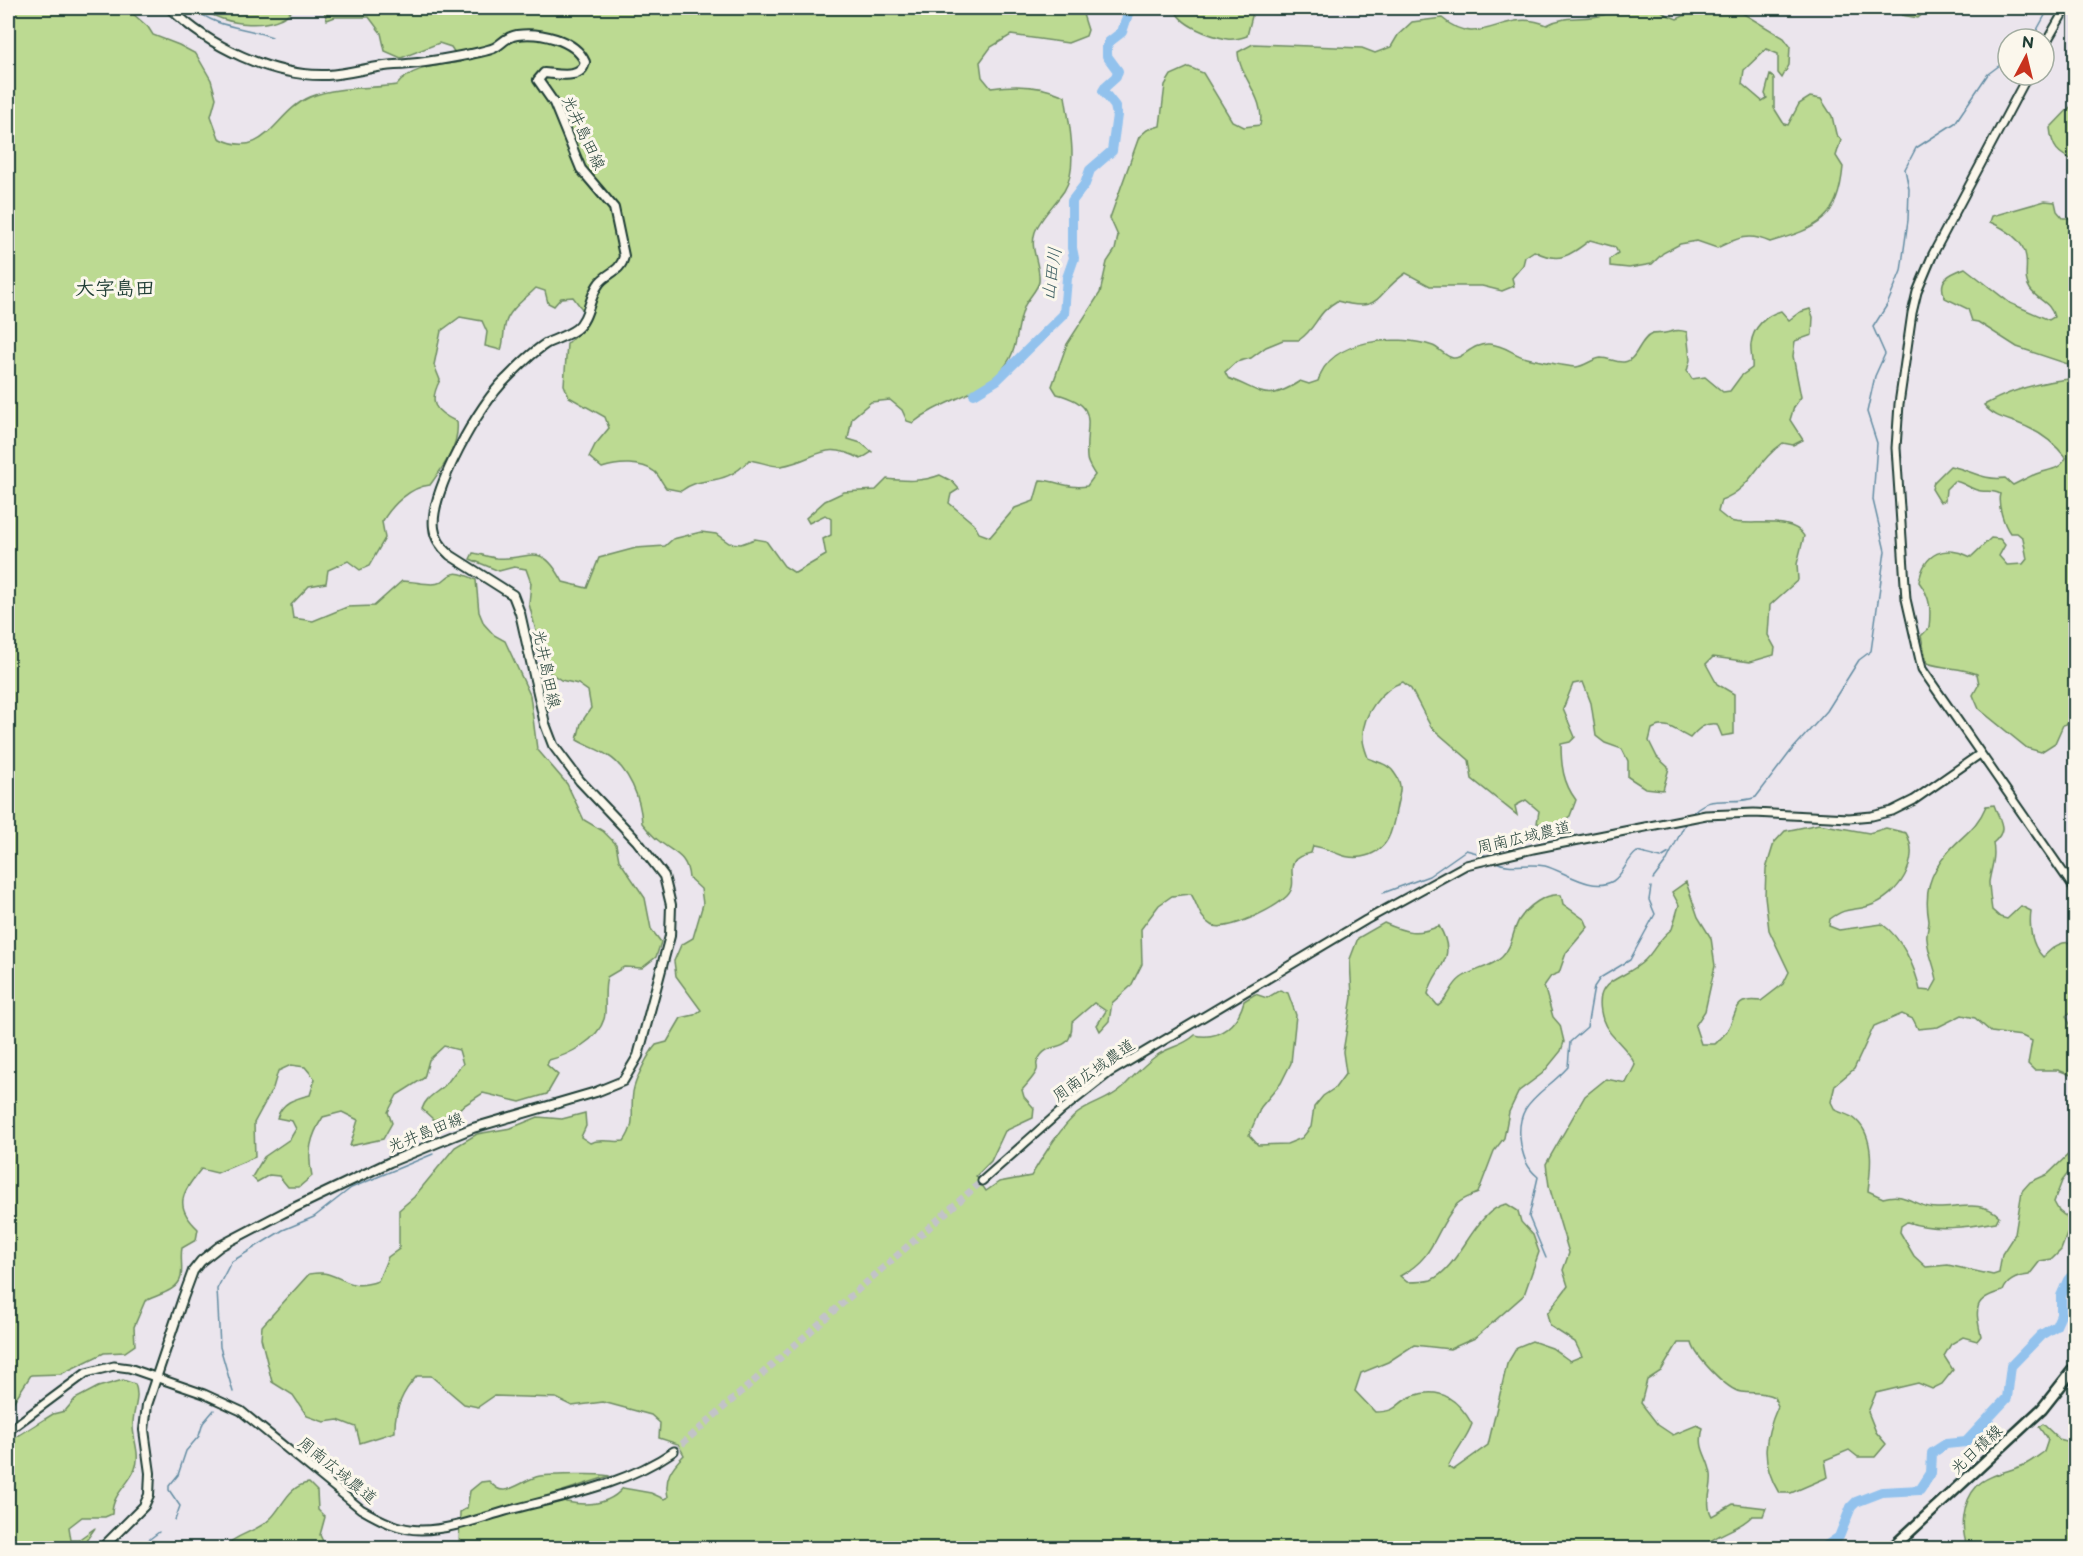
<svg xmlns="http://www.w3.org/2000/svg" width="2083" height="1556" viewBox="0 0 2083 1556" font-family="'Balsamiq Sans','Klee One',sans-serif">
  <rect width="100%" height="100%" fill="#ebe5ed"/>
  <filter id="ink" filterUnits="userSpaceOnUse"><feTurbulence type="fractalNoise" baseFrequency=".0167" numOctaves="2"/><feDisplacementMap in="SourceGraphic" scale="12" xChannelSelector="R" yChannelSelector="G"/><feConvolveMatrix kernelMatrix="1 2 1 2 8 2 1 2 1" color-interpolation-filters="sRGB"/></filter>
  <g filter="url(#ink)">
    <path fill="#bcda92" stroke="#6e8c63" stroke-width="1.5" d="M8,8H132V13L148,27L153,35L179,45L196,54L211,80L216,98L211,116L219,138C266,162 274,112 310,97C337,86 368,89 397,85C412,66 438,66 461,62L451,47L439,43L401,58L385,51L381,33L369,17H335L327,20L323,8H1081L1088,30L1086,36L1068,43L1011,35L991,47L980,62L982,77L991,88C1016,84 1041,85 1065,96C1069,122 1079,167 1064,191C1055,204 1040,218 1035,232C1029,250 1041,264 1039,282C1037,290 1029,297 1025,305C1014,330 1021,351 999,373C974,397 940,401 913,423L907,421L902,410L890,400L871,402L852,418L848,439L861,443L872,452L861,459C822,439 818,460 781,466C774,467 758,461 749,460C723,489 702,474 681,491L666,488C663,484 659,476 655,472C641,461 617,463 602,468L589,457L595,445L609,428L605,417L569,397L564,385L567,344L583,328L588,317L573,297L561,298L554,306L548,303L545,291L536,288C526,298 507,311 505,326C503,335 504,342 501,350L485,346L487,332L482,321L460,317L441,331L434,365L440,380C428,403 434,411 457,422C460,445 443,467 430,485C410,487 392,505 382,522L385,538L369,566L360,570L348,561L328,570L326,583L309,586L291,605L293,618L313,621L347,607L374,606L402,581C413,581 422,584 432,584C452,584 443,563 476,580L479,612L484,624L494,635L505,641L530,695L537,749L567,784L584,820L603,831L616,844L619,860L645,898L651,929L661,942L656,957L642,968L624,967L607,977C603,991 607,1011 604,1019C598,1040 569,1055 549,1060L547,1065L558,1075L547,1094L520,1102L483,1093L451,1114L434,1120L422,1109C426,1096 438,1093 447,1083C452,1077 456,1070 463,1064L459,1050L444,1046L429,1060L424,1078L397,1095L388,1112L392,1123L383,1139L350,1146L358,1120L342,1112L323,1117C310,1137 307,1153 312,1176L299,1187H288L279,1176L269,1175L257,1182L252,1177L264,1157L290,1139L296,1129L292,1121L277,1118C282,1102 294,1099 310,1095L315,1079L305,1067L291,1065L278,1071L273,1088L254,1123L255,1157L217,1173L201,1169C182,1193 173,1206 198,1229L196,1240L182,1248C180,1257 183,1268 181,1277C178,1291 157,1295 145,1301L134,1327L135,1345L125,1352L104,1353L61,1374L31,1375L8,1410Z
      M202,8H294C277,32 222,26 202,8Z
      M1175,8H1280L1284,10L1280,14L1253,12L1247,36C1241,38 1233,40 1227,39C1211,36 1178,25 1175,8Z
      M1617,8H1659L1665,14L1677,19L1686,15L1691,8H1734L1784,38L1790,46L1789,65L1782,78L1778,73V54L1766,49L1744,70L1742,84L1762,101L1767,98L1765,94L1770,75L1774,78V108L1784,124L1788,125L1799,104L1810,97L1821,99L1832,116L1836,134L1841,140L1836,156L1843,167C1838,220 1818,228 1770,242C1748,232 1737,238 1717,248L1697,241L1680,244L1663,253L1652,264L1629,268L1610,266V259L1618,253L1615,247L1590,240C1569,256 1559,264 1534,251L1525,257L1523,265L1512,278L1514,286L1502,291L1482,286H1430L1406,273C1374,294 1383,314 1337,301C1316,313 1317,328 1299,340H1283L1266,347L1251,358L1236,362L1225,372L1228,378C1263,391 1265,404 1300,381L1309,384L1318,381C1330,338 1397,334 1433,346C1440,349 1446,357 1453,358C1462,360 1472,343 1489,344C1506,345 1513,355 1527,358C1535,360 1570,367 1576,367C1586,366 1591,359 1601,358C1609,358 1616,363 1624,362C1637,361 1639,339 1652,334C1656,333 1661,334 1665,333C1675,331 1677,329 1687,332L1690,360L1687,371L1692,379L1705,377L1723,392L1730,391L1741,376L1752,368C1753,360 1750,352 1751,344C1753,327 1766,315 1781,311L1789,320L1800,312L1810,309L1813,317L1812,335L1795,341L1793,356L1801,397L1794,407L1790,420L1803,440L1793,445L1783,443C1755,462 1753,488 1721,500L1718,512C1721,514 1726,519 1730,521C1748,527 1792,515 1804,536L1797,564L1798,580L1770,605L1768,635L1775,648L1774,655L1750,662L1713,657L1706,664L1717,684L1734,694V734L1722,736L1717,724C1705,722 1698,729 1690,738C1677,732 1667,720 1652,729L1649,741L1657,757L1669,768L1663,790L1645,788L1628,777V761L1622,749L1605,743L1596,736L1591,703L1583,682L1573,684L1563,709L1575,737L1570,742L1561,744C1561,765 1563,783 1576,800L1570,816L1554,827L1537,823L1539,811L1526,800L1515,806L1517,815L1472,779L1469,760L1431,727L1411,689L1403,682C1382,688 1361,716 1363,739C1363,745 1366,752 1368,758C1378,762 1389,764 1395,774C1403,785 1400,793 1397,805C1393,828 1390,852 1361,857C1342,860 1331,848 1313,846L1311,853C1276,860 1303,880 1287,896C1275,908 1227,933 1211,925C1199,918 1198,905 1191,894L1172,896L1159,905L1141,929L1142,964L1131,986L1112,1003L1109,1021L1100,1031L1097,1025L1106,1011L1094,1003L1072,1022C1072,1058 1049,1037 1038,1060C1035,1065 1038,1065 1037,1070C1035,1076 1027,1084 1022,1090L1024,1097L1034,1108L1033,1118L1005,1131L991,1161L976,1176L986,1191L999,1182L1031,1176C1042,1158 1061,1126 1078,1113C1092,1103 1109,1100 1122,1088C1134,1076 1141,1067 1156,1056C1170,1046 1182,1047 1195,1035C1219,1041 1238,1024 1244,1001L1255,994L1267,998L1280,990L1288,993L1296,1015L1291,1063L1281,1083L1261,1107L1249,1135L1258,1145L1287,1144L1302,1138L1311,1127L1314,1107L1323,1096L1335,1088L1346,1073L1343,1052L1352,997L1350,959L1358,938L1384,923C1405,932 1417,936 1439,926C1460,961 1433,968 1428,994L1438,1006C1449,999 1450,986 1461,978C1473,969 1491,968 1502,957C1513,946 1512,932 1519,920C1528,906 1545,893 1561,895L1563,904L1585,920L1588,927L1566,953L1559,973L1551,976L1544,986L1553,1017L1560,1025L1564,1042L1561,1051L1543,1073L1519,1091L1509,1112L1504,1138L1494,1151L1478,1193C1471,1196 1462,1199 1457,1204C1433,1232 1437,1256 1400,1276L1407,1282C1414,1282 1424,1282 1431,1280C1461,1267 1475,1209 1507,1204L1518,1211L1521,1222L1533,1235L1539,1252L1524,1295L1475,1338L1450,1349L1414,1345L1388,1362L1361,1373L1355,1391L1375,1412C1401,1412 1395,1402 1413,1396C1442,1386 1459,1401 1472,1424C1466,1440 1455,1451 1448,1467L1453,1470L1488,1445L1507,1364L1517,1347L1532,1341L1552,1348L1570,1361L1582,1356L1575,1342L1550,1326L1547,1314L1568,1286L1563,1270L1569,1253L1549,1186L1546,1164L1585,1096L1606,1079L1626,1083L1635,1065C1627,1045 1609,1038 1603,1020C1590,977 1623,982 1645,960C1656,949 1658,939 1672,929L1679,905L1672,892L1686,882L1698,917L1711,938L1715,966L1705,1011L1695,1026L1701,1044H1715C1719,1040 1725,1035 1728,1029C1739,1010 1732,998 1761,1001L1783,984L1789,972L1769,930L1765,896L1766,869L1774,843L1785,831L1819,824L1869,833L1886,828L1906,833C1922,860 1898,897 1869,906C1851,912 1848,906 1830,919L1829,926L1839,930L1882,924C1902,938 1915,967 1920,990L1931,991L1937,980C1935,967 1928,953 1927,939C1926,933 1929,927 1929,921C1924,893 1929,874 1948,852C1963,834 1976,830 1986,806L1994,805C2000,822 2009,829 1993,843C1996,858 1991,868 1989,882C1989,886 1991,904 1992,910L2000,917L2007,919L2021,906L2031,911C2029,928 2031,945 2043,957C2053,947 2061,940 2075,943V1009L2066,1016L2072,1028H2075V1071L2071,1075L2058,1070H2034L2028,1064L2032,1041L2022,1036L1991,1032L1975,1018L1962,1015L1938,1027L1918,1029L1913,1019L1902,1014L1874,1026L1854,1069L1835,1085L1831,1102L1835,1110C1841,1113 1851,1115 1856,1120C1875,1137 1871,1169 1868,1191L1883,1198C1907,1191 1913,1207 1936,1208C1957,1209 1982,1199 1999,1216L1996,1222C1967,1227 1936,1232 1907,1222L1901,1226L1900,1232L1914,1256L1926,1267L1948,1265L1993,1275L1999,1273L2002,1254L2015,1234L2022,1191L2030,1182L2048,1174L2075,1148V1164L2062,1181L2054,1202L2059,1211L2069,1219L2070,1226L2061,1250L2052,1259L2040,1261L2029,1275C2019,1276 2007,1280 2003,1291C1973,1298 1975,1308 1981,1336L1977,1341L1963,1337L1951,1344L1944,1356L1953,1370L1942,1384L1932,1389L1918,1383L1876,1393L1868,1412L1876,1432L1886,1444L1875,1457H1858L1849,1450L1825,1460L1828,1477L1791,1493H1779C1760,1462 1764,1438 1778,1406L1774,1397C1762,1391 1753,1394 1741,1392C1727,1390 1695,1356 1692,1343H1678L1661,1371L1647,1380L1641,1403L1658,1425L1673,1435L1697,1425L1703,1428C1697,1450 1708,1455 1711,1474C1713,1488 1704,1503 1712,1516L1733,1504L1766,1508L1763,1516H1752C1738,1531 1717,1532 1702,1548H459L460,1512L467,1508L470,1491L481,1482L489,1481C494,1486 498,1491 505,1490C517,1488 528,1478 540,1476C549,1475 603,1473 609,1476L563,1491L566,1502C587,1506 609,1505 623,1488L651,1493L664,1499L668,1497C664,1478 671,1468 684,1455L678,1444L659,1438L660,1423L651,1415L603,1402L572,1406L556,1398L494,1396L478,1407L464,1404L431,1376H417C402,1392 394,1410 395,1432L360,1443L356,1427L338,1420L324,1422L307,1416L293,1395L272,1382L261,1338L262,1326L309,1274C315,1273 323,1272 328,1274C350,1281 352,1290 378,1281L388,1257L399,1249V1210L414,1197L455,1147L477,1134L511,1128L538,1117L562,1119L585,1113L586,1126L581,1137L590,1143C601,1138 612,1143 624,1141C637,1123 630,1112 633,1092C635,1080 648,1054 656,1045L667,1042L681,1018L694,1015L701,1010L676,976L674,961L681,945L693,938L703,904L701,889L689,878C687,855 675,854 659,841C653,837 647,829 642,823C641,799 629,768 607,755C598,749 587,746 577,740L581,723L591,708L588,691L578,684L561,680L546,670L529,604L531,583L526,569L514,567L499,571L470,559L473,553C480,554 489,557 496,558C532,561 540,539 563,582L587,588L599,558L636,548L665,546L673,539L701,532L716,534L729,543L741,544L755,539L766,541L784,566L795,573L826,555L823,539L831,535V519L825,515L809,523L806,518L825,501L844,492L876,490L887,479C905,481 922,482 940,475L952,481L959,489L951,494L949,503L974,524L979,533L990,537L1015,508L1034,501L1040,480C1058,481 1068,489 1087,486L1095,475C1092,470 1087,463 1087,458C1084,423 1102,406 1057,394L1052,386L1067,344L1100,293L1107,262L1115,250L1118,236L1110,218L1139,137L1147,130L1160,126L1165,85L1171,75L1189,67L1203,73L1232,121L1244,127L1260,125C1266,98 1239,77 1238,52L1253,44L1362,48L1375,53L1391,47L1398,35L1412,22L1442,18C1481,52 1503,6 1547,25C1573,11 1594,25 1617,8Z
      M1898,8H1929L1918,18L1902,15Z
      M2075,102V161C2058,154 2052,148 2050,128Z
      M2045,201L2055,202L2057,211L2063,218H2075L2076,721L2063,725L2055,743L2041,752L2027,748L1979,709L1973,695L1979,684L1977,674C1960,667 1944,669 1927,663L1921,636L1929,628C1931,609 1931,598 1919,582C1924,552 1945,544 1971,557L1991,538L2000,539L2005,545L1999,556L2007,565L2023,564L2027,559L2023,538L2017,533H2010C2004,525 1997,504 2000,494C1993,490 1989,492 1981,491C1971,490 1964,482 1954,481L1946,489L1945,501L1940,502L1932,489L1934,482L1950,466C1971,470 1983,481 2005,478L2013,485C2021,481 2028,477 2036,474C2049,469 2059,471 2066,458C2056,445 2044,435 2029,428C2012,419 1996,420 1984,405C2009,391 2040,382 2069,379L2072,375L2068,364L2017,347L1978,322L1972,321L1968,309L1945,298C1937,279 1949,274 1965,268L2010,303L2049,320L2054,317C2051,302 2038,301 2030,289C2023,278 2028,270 2026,257C2024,240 2004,228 1990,222L1992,216Z
      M123,1380L135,1384C141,1399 132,1411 133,1426C133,1440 141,1455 135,1469C128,1486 112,1494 112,1514L105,1517H82L69,1527L71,1540H78L95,1528L81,1548H8V1442L53,1414L65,1411L75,1399L98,1387Z
      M2043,1424L2059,1439L2075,1443V1548H1968C1960,1530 1962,1502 1977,1486C1987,1475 2011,1471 2024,1465C2031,1462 2038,1456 2044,1452L2048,1440L2039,1427Z
      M309,1483L317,1491L318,1510L325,1517L320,1535L326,1548H223C237,1533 258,1532 271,1518C283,1506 289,1485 309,1483Z"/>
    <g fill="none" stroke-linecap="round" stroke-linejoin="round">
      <path stroke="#648da3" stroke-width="1.5" d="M194,8C214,28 247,27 272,37
        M2032,39L2049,8
        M1690,816C1709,791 1732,807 1756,797L1791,751L1827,711L1859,660L1871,651L1885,551L1873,500L1877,443L1867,412L1875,376L1885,354L1873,327L1887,305L1901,271L1908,220L1909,189L1905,169L1916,148L1955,123L1988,74L2008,59
        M1494,861C1510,870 1527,862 1545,866C1564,871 1592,893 1613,881C1623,875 1627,859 1637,852L1661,858L1669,853
        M1653,879L1666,862L1686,822
        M1383,893L1429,876L1466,850L1488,856
        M1546,1258L1529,1217L1538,1177C1527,1168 1524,1159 1521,1145C1513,1101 1543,1095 1568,1067L1570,1042L1587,1027L1594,987L1600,978L1630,960L1655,914L1649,900L1651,887
        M233,1392L220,1347L217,1289L231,1262L283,1230L314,1217L351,1188L433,1154
        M175,1520L180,1506L169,1490V1486L178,1475L186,1451L199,1436L203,1423L214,1410
        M138,1548L159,1532"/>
      <path stroke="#92c2ed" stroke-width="10" d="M974,394L997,380L1064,314L1067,278L1074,258L1072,248V201L1085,184L1090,170L1112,151L1117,115L1115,106L1103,91L1106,86L1116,77L1118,71L1107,56V47L1109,42L1122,32L1130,8
        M1823,1548L1839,1537L1851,1507L1856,1502L1882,1492L1920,1490L1931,1473L1932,1453L1946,1444L1966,1442L2007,1398L2011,1366L2041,1335L2056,1326L2061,1315V1296L2068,1280L2076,1271"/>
      <path stroke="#c2c3c8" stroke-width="7" stroke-dasharray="7 3.5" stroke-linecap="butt" d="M674,1451L982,1181"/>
      <defs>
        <path id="tertiary" d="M2044,46L2066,8
          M2028,75L1933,254L1917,292L1912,313L1899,404L1896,448L1906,599L1922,669L2076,891
          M982,1181L1062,1110L1109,1073L1366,920L1466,865L1533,849L1706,815L1754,813L1849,818L1872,816L1892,811L1914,800L1980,754
          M8,1431L86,1373L114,1366L129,1368L204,1394L241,1411L361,1509C380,1520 399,1530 421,1530C450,1530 478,1519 506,1511C563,1496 625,1485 674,1451"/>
        <path id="secondary" d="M102,1548L144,1506L149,1495L150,1473L144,1430L147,1405L183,1298L193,1271L201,1261L220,1246L283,1213L390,1162L473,1128L596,1092L623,1081L638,1056L670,936L671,905L664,876L637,841L580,781L553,745L545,724L520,613L513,595L450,555C442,548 435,539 434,528C429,493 480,403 506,379C518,367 532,352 547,343C556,339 568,335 576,329C589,319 589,298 598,285C606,272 621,273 624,256L614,208L581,169L554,103L538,80L544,73C558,74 582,80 585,62C575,39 539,32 517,35C505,37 502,44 494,48C487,51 478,52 471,54C446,59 420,64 395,65C372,66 350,74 327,75C272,77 208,46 170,8"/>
        <path id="primary" d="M1892,1548L2042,1409L2076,1366"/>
      </defs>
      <use href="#tertiary" stroke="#1f3d34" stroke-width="11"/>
      <use href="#secondary" stroke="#1f3d34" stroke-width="12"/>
      <use href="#primary" stroke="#1f3d34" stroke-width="14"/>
      <use href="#tertiary" stroke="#fbf7ec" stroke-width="7"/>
      <use href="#secondary" stroke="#fbf7ec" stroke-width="8"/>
      <use href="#primary" stroke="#fbf7ec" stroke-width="9"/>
    </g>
  </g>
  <g text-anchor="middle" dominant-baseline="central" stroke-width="6" stroke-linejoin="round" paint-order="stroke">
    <g font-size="16" fill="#1f3d34" stroke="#fbf7ec">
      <text transform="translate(583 133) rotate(65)">光井島田線</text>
      <text transform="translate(546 669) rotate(78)">光井島田線</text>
      <text transform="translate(1524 838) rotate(-13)">周南広域農道</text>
      <text transform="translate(1094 1071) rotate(-35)">周南広域農道</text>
      <text transform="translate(426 1133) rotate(-22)">光井島田線</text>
      <text transform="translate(1977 1450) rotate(-43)">光日積線</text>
      <text transform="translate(337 1471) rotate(39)">周南広域農道</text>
    </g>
    <g font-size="18" font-style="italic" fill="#3c5e62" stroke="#fbf7ec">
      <text transform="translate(1052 274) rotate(-82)">山田川</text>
    </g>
    <g font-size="20" font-weight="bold" fill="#1f3d34" stroke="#fbf7ec">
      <text x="115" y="289">大字島田</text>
    </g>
  </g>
  <rect width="2083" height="1556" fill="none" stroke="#fbf7ec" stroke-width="30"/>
  <rect x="15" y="15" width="2053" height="1526" fill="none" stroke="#1f3d34" stroke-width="2" filter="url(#ink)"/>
  <g transform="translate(2026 57) rotate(7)"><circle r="28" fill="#fbf7ec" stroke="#a3ada2" stroke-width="1.5"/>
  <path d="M0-4.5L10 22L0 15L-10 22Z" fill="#c8321e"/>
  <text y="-9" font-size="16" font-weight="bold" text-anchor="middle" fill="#1f3d34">N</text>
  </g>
</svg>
